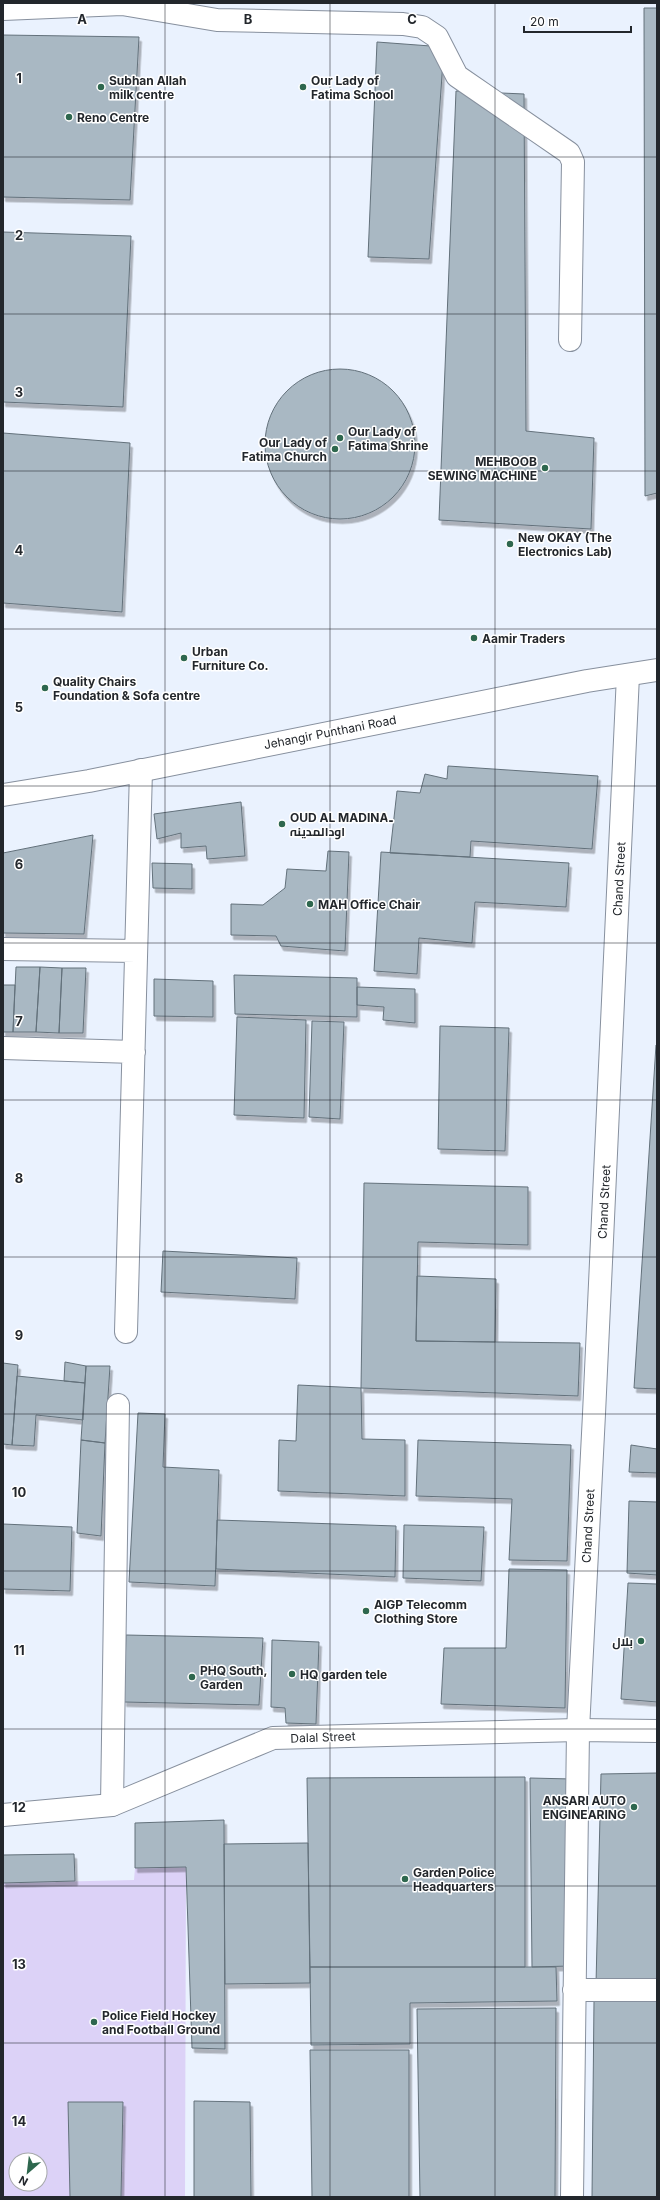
<svg xmlns="http://www.w3.org/2000/svg" width="660" height="2200" viewBox="0 0 660 2200" font-family="Inter,Cairo,sans-serif">
  <defs>
    <filter id="shadow"><feDropShadow dx="2.5" dy="4.5" stdDeviation="0" flood-color="#0004"/></filter>
  </defs>
  <rect width="100%" height="100%" fill="#eaf2fe"/>
  <path fill="#dcd2f7" fill-rule="evenodd" d="M186,1867L185,2197H3V1883L134,1880L135,1868ZM16,2160H40V2184H16Z"/>
  <path fill="#a9b8c3" stroke="#63717b" filter="url(#shadow)" d="M644,8H657V493L645,496Z
    M3,35L139,37L130,200L3,197Z
    M377,42L444,47L429,259L368,257Z
    M456,91L524,94L526,431L594,438L591,529L439,520Z
    M3,232L131,236L123,407L3,402Z
    M265 444a75 75 0 1 1 150 0a75 75 0 1 1-150 0Z
    M3,433L130,443L122,612L3,603Z
    M448,766L598,776L592,849L471,841L470,857L390,853L397,791L420,793L425,774L447,779Z
    M241,802L245,856L207,859L206,846L181,848V833L157,839L154,814Z
    M93,835L84,934L3,933V853Z
    M328,851L349,852L345,951L281,946L276,936L231,935V904L263,905L285,888L287,869L326,871Z
    M381,852L569,863L566,907L475,902L472,943L419,938L417,974L374,971Z
    M152,863L192,864V889L153,888Z
    M16,967H40L36,1032H13Z
    M40,967L62,968L59,1033L36,1032Z
    M62,968H86L83,1033H59Z
    M234,975L357,978V1017L235,1014Z
    M154,979L213,981V1017L154,1016Z
    M3,985H15L13,1032H3Z
    M357,987L415,989V1023L383,1020L384,1007L357,1005Z
    M237,1017L306,1020L304,1118L234,1115Z
    M312,1021L344,1022L340,1119L309,1117Z
    M440,1026L509,1028L505,1151L438,1149Z
    M656,1045H657V1389L634,1388Z
    M364,1183L528,1187V1245L418,1242L416,1341L580,1343L578,1396L361,1388Z
    M163,1251L297,1258L295,1299L161,1292Z
    M417,1276L496,1279L495,1342L416,1341Z
    M65,1362L86,1366L85,1383L64,1381Z
    M3,1363L18,1365L12,1445L3,1444Z
    M86,1366H110L105,1443L81,1440Z
    M17,1376L85,1383L83,1420L36,1415L34,1446L12,1445Z
    M298,1385L361,1388L362,1439L405,1440V1496L278,1491L279,1440L296,1441Z
    M138,1413L165,1414L163,1467L219,1470L215,1586L129,1582Z
    M81,1440L105,1443L101,1536L77,1533Z
    M418,1440L571,1445L567,1561L509,1560L512,1499L416,1496Z
    M631,1445L657,1449V1473L629,1472Z
    M629,1501L657,1502V1575L627,1573Z
    M217,1520L396,1526L395,1577L216,1569Z
    M3,1524L72,1527L70,1591L3,1589Z
    M404,1525L484,1527L481,1581L403,1578Z
    M509,1569L567,1570L565,1708L441,1704L444,1648H506Z
    M628,1583L657,1584V1702L621,1699Z
    M126,1635L263,1638L259,1705L124,1702Z
    M272,1640L319,1642L316,1724L286,1723L285,1708L271,1707Z
    M657,1773V1984H596L601,1774Z
    M525,1777V1967H310L307,1778Z
    M530,1778L572,1779L570,1966L532,1967Z
    M224,1820L225,2049L192,2048L186,1867L135,1868V1823Z
    M308,1843L310,1983L225,1984L224,1844Z
    M74,1854L75,1881L3,1883V1855Z
    M310,1967H556L557,2001L410,2003V2044L311,2045Z
    M594,2001H657V2197H592Z
    M556,2008L555,2197H420L417,2009Z
    M310,2050H409V2197H312Z
    M194,2101L250,2102L251,2197H194Z
    M68,2102H123L121,2197H70Z"/>
  <g fill="none" stroke-linecap="round" stroke-linejoin="round">
    <defs>
      <path id="street" d="M3,9L122,4L217,20L403,24L422,27L437,37L457,76L569,153L573,162L570,340
        M3,949L136,951
        M3,1048L134,1052
        M126,1332L141,770
        M112,1805L118,1405
        M574,1990H657
        M572,2197L578,1730L594,1414L628,675"/>
      <path id="secondary" d="M3,795L89,781L587,681L657,670
        M3,1815L112,1805L273,1738L578,1730L657,1731"/>
    </defs>
    <use href="#street" stroke="#87909e" stroke-width="24"/>
    <use href="#secondary" stroke="#87909e" stroke-width="24"/>
    <use href="#street" stroke="#fff" stroke-width="22"/>
    <use href="#secondary" stroke="#fff" stroke-width="22"/>
  </g>
  <path fill="none" stroke="#23272c" stroke-width="1" stroke-opacity="0.55" d="M165,3V2197M330,3V2197M495,3V2197M3,157H657M3,314H657M3,471H657M3,629H657M3,786H657M3,943H657M3,1100H657M3,1257H657M3,1414H657M3,1571H657M3,1729H657M3,1886H657M3,2043H657"/>
  <g fill="#2e674e" stroke="#fff" stroke-width="1.5">
    <circle cx="101" cy="87" r="4"/>
    <circle cx="303" cy="87" r="4"/>
    <circle cx="69" cy="117" r="4"/>
    <circle cx="340" cy="438" r="4"/>
    <circle cx="335" cy="449" r="4"/>
    <circle cx="545" cy="468" r="4"/>
    <circle cx="510" cy="544" r="4"/>
    <circle cx="474" cy="638" r="4"/>
    <circle cx="184" cy="658" r="4"/>
    <circle cx="45" cy="688" r="4"/>
    <circle cx="282" cy="824" r="4"/>
    <circle cx="310" cy="904" r="4"/>
    <circle cx="366" cy="1611" r="4"/>
    <circle cx="641" cy="1641" r="4"/>
    <circle cx="292" cy="1674" r="4"/>
    <circle cx="192" cy="1677" r="4"/>
    <circle cx="634" cy="1807" r="4"/>
    <circle cx="405" cy="1879" r="4"/>
    <circle cx="94" cy="2022" r="4"/>
  </g>
  <g text-anchor="middle" dominant-baseline="central" stroke-width="3" stroke-linejoin="round" paint-order="stroke">
    <g font-size="12" font-weight="bold" fill="#23272c" stroke="#fff" text-anchor="start">
      <text x="109" y="80">Subhan Allah<tspan x="109" dy="14">milk centre</tspan></text>
      <text x="311" y="80">Our Lady of<tspan x="311" dy="14">Fatima School</tspan></text>
      <text x="77" y="117">Reno Centre</text>
      <text x="348" y="431">Our Lady of<tspan x="348" dy="14">Fatima Shrine</tspan></text>
      <text x="327" y="442" text-anchor="end">Our Lady of<tspan x="327" dy="14">Fatima Church</tspan></text>
      <text x="537" y="461" text-anchor="end">MEHBOOB<tspan x="537" dy="14">SEWING MACHINE</tspan></text>
      <text x="518" y="537">New OKAY (The<tspan x="518" dy="14">Electronics Lab)</tspan></text>
      <text x="482" y="638">Aamir Traders</text>
      <text x="192" y="651">Urban<tspan x="192" dy="14">Furniture Co.</tspan></text>
      <text x="53" y="681">Quality Chairs<tspan x="53" dy="14">Foundation &amp; Sofa centre</tspan></text>
      <text x="290" y="817">OUD AL MADINA۔<tspan x="290" dy="14">اودالمدینہ</tspan></text>
      <text x="318" y="904">MAH Office Chair</text>
      <text x="374" y="1604">AIGP Telecomm<tspan x="374" dy="14">Clothing Store</tspan></text>
      <text x="633" y="1641" text-anchor="end">بلال</text>
      <text x="200" y="1670">PHQ South,<tspan x="200" dy="14">Garden</tspan></text>
      <text x="300" y="1674">HQ garden tele</text>
      <text x="626" y="1800" text-anchor="end">ANSARI AUTO<tspan x="626" dy="14">ENGINEARING</tspan></text>
      <text x="413" y="1872">Garden Police<tspan x="413" dy="14">Headquarters</tspan></text>
      <text x="102" y="2015">Police Field Hockey<tspan x="102" dy="14">and Football Ground</tspan></text>
    </g>
    <g font-size="12" fill="#23272c" stroke="#fff">
      <text transform="translate(330 732) rotate(-11)">Jehangir Punthani Road</text>
      <text transform="translate(619 879) rotate(-87)">Chand Street</text>
      <text transform="translate(604 1202) rotate(-87)">Chand Street</text>
      <text transform="translate(588 1526) rotate(-87)">Chand Street</text>
      <text transform="translate(323 1737) rotate(-2)">Dalal Street</text>
    </g>
  </g>
  <g font-size="13" text-anchor="middle" font-weight="bold" fill="#23272c" stroke="#fff" stroke-width="3" stroke-linejoin="round" paint-order="stroke">
    <text x="82" y="24">A</text>
    <text x="248" y="24">B</text>
    <text x="412" y="24">C</text>
    <text x="19" y="83">1</text>
    <text x="19" y="240">2</text>
    <text x="19" y="397">3</text>
    <text x="19" y="555">4</text>
    <text x="19" y="712">5</text>
    <text x="19" y="869">6</text>
    <text x="19" y="1026">7</text>
    <text x="19" y="1183">8</text>
    <text x="19" y="1340">9</text>
    <text x="19" y="1497">10</text>
    <text x="19" y="1655">11</text>
    <text x="19" y="1812">12</text>
    <text x="19" y="1969">13</text>
    <text x="19" y="2126">14</text>
  </g>
  <rect width="660" height="2200" fill="none" stroke="#23272c" stroke-width="8"/>
  <g transform="translate(28 2172) rotate(208)"><circle r="19" fill="#ffffff" stroke="#a7a9ab"/>
  <path d="M0-3L7 15L0 10L-7 15Z" fill="#2e674e"/>
  <text y="-6" font-size="11" font-weight="bold" text-anchor="middle" fill="#23272c">N</text>
  </g>
  <path d="M524 26v6h107v-6" fill="none" stroke="#23272c" stroke-width="2"/>
  <text x="530" y="26" font-size="12" fill="#23272c" stroke="#ffffff" stroke-width="3" paint-order="stroke">20 m</text>
</svg>
